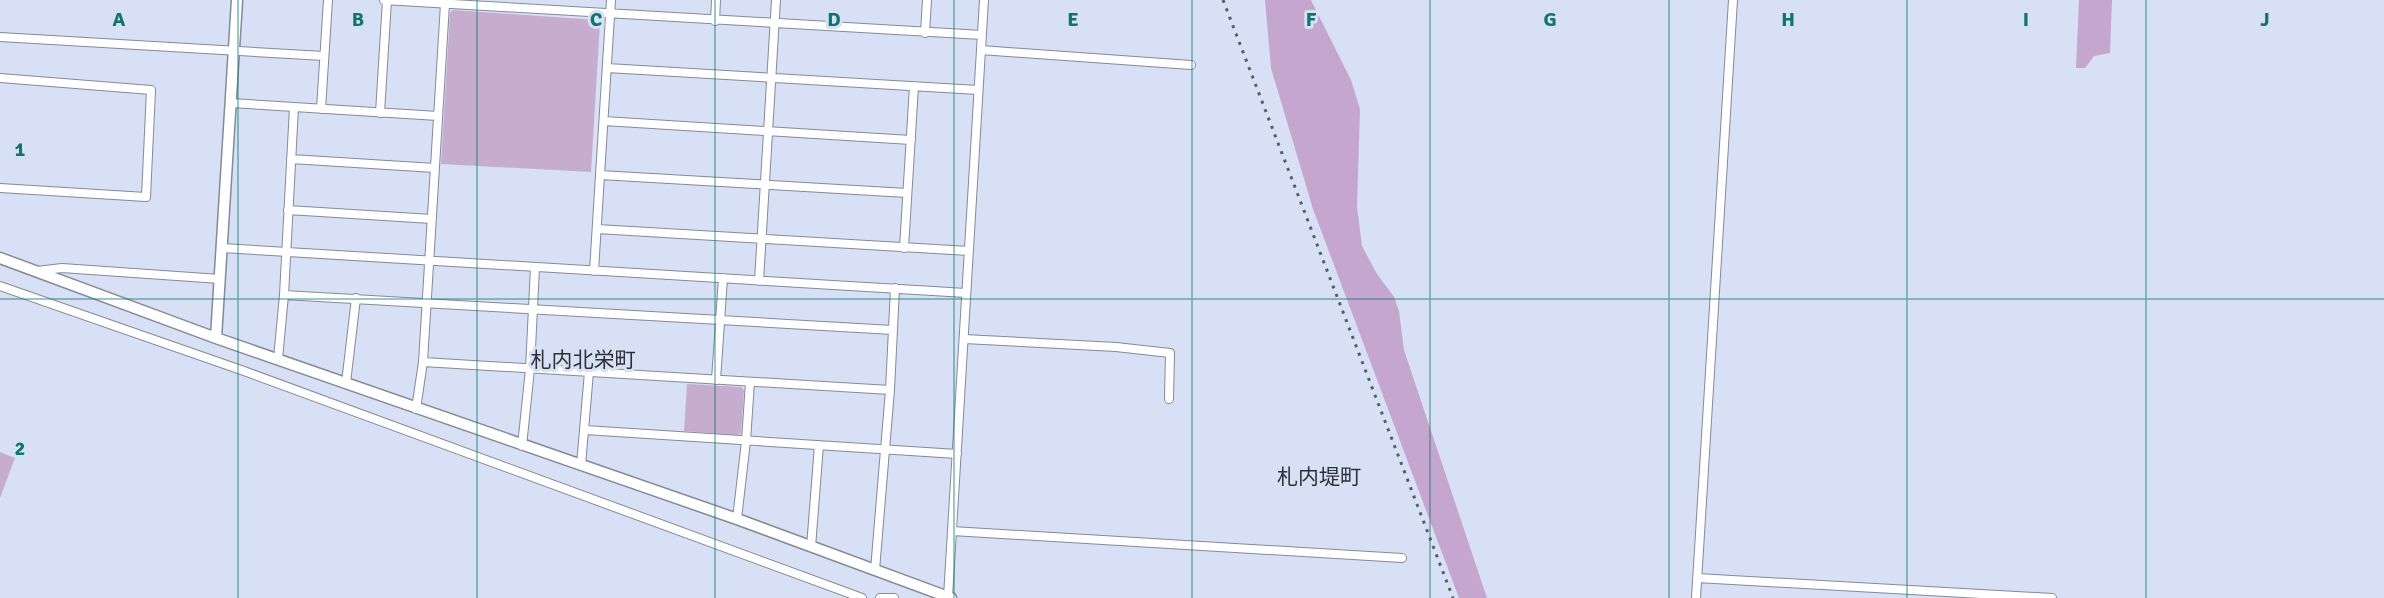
<svg xmlns="http://www.w3.org/2000/svg" width="2384" height="598" viewBox="0 0 2384 598" font-family="Signika,'Noto Sans JP',sans-serif">
  <rect width="100%" height="100%" fill="#d7e0f4"/>
  <path fill="#c6acce" d="M453,10L597,20L600,22L591,172L441,164L450,13Z
    M687,384L741,387L744,390L741,433L738,435L684,431Z
    M0,452L15,458L0,498Z"/>
  <path fill="#c5a6ce" d="M1265,0H1311L1351,80L1360,109L1357,207L1362,246L1377,274L1394,297L1399,311L1404,350L1487,598H1459L1313,209L1271,68Z
    M2079,0H2112L2110,53L2094,56L2085,68H2076Z"/>
  <g fill="none" stroke-linecap="round" stroke-linejoin="round">
    <defs>
      <path id="minor" d="M384,0L982,35
        M715,21L716,0
        M925,33L927,0
        M0,37L324,56
        M981,50L1191,65
        M607,68L978,90
        M0,78L151,90L146,197L0,188
        M231,103L438,116
        M321,109L328,0
        M380,113L387,0
        M604,121L911,140
        M291,159L435,168
        M600,175L907,193
        M288,210L432,219
        M597,229L969,251
        M222,248L966,293
        M904,248L914,86
        M37,271L62,268L220,279
        M594,271L611,0
        M759,281L776,0
        M0,286L244,371L862,598
        M284,295L893,330
        M964,339L1116,347L1170,353L1169,399
        M278,359L284,295L294,107
        M423,362L890,390
        M716,380L723,278
        M346,383L356,298
        M416,409L423,362L445,4
        M585,430L957,454
        M522,446L530,369L535,267
        M581,465L589,372
        M737,519L746,441L750,382
        M952,531L1402,558
        M811,547L819,445
        M875,570L890,390L895,288
        M1697,578L2052,598
        M880,598H894
        M946,598L948,597L984,0
        M1696,598L1733,0"/>
      <path id="tertiary" d="M0,258L216,338L737,519L951,598
        M216,338L237,0"/>
    </defs>
    <use href="#minor" stroke="#828a9c" stroke-width="10"/>
    <use href="#tertiary" stroke="#828a9c" stroke-width="13"/>
    <use href="#minor" stroke="#fff" stroke-width="8"/>
    <use href="#tertiary" stroke="#fff" stroke-width="10"/>
    <path stroke="#585d68" stroke-width="3" stroke-dasharray="3 6" stroke-linecap="butt" d="M1223,0L1453,598"/>
  </g>
  <path fill="none" stroke="#0f766e" stroke-width="1.5" stroke-opacity="0.55" d="M238,0V598M477,0V598M715,0V598M954,0V598M1192,0V598M1430,0V598M1669,0V598M1907,0V598M2146,0V598M0,299H2384"/>
  <g text-anchor="middle" dominant-baseline="central" stroke-width="6" stroke-linejoin="round" paint-order="stroke">
    <g font-size="21" fill="#2c2f37" stroke="#d7e0f4">
      <text x="583" y="360">札内北栄町</text>
      <text x="1319" y="477">札内堤町</text>
    </g>
  </g>
  <g font-size="20" text-anchor="middle" font-weight="bold" fill="#0f766e" stroke="#d7e0f4" stroke-width="6" stroke-linejoin="round" paint-order="stroke">
    <text x="119" y="26">A</text>
    <text x="358" y="26">B</text>
    <text x="596" y="26">C</text>
    <text x="834" y="26">D</text>
    <text x="1073" y="26">E</text>
    <text x="1311" y="26">F</text>
    <text x="1550" y="26">G</text>
    <text x="1788" y="26">H</text>
    <text x="2026" y="26">I</text>
    <text x="2265" y="26">J</text>
    <text x="20" y="156">1</text>
    <text x="20" y="455">2</text>
  </g>
</svg>
